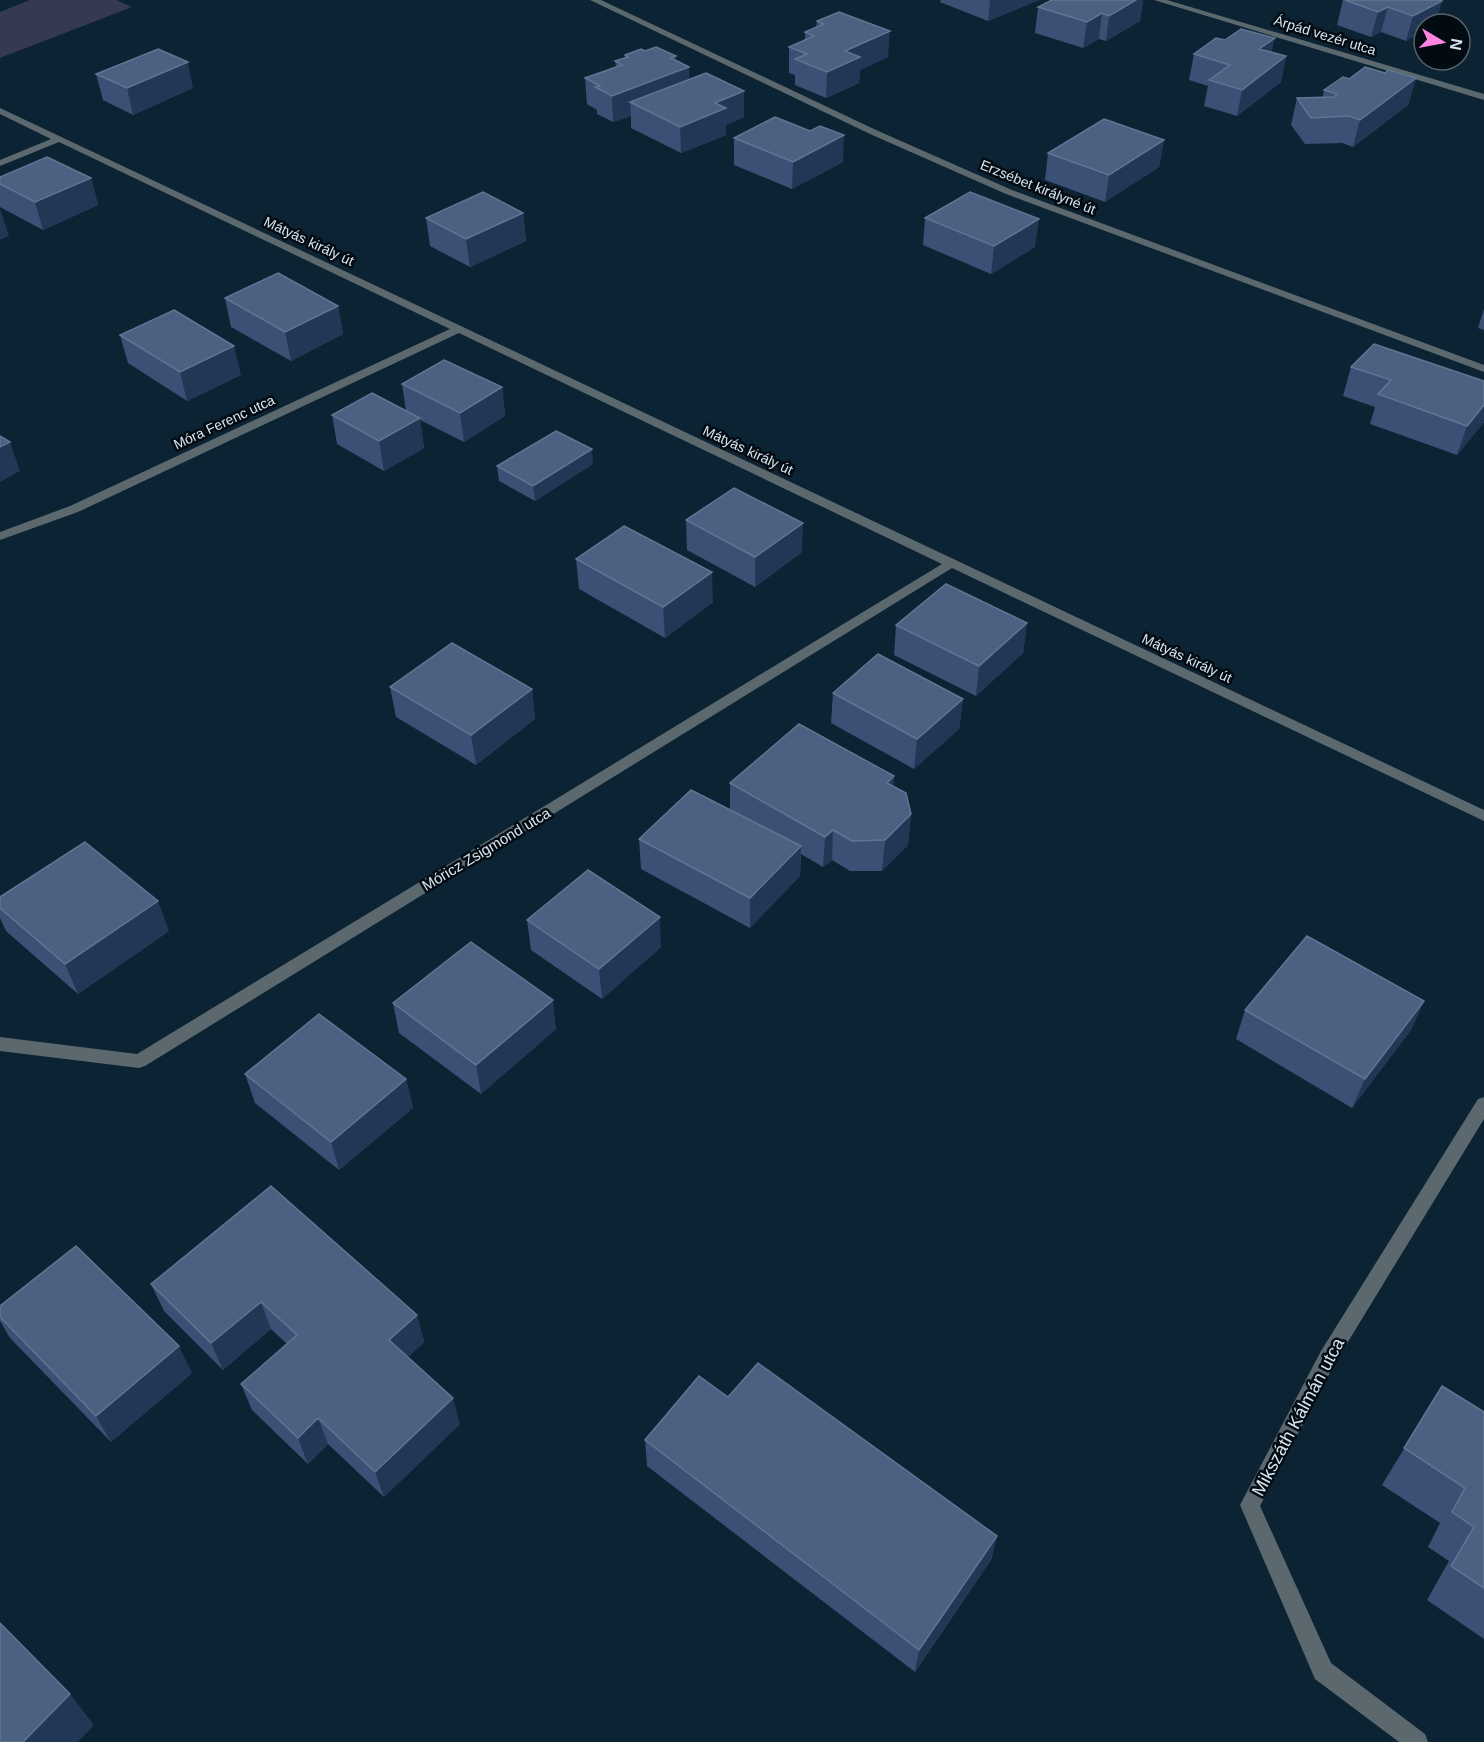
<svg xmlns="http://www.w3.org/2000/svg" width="1484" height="1742" viewBox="0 0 1484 1742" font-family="Arial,sans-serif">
  <rect width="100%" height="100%" fill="#0b2333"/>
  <path fill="#363952" d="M30,0H116L132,7L0,58V12Z"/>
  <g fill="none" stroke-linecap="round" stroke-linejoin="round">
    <path fill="#5b696e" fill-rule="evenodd" d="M590,0H601L876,130L1012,190L1484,365V372L1006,194L870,134Z
      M1154,0H1167L1484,94V100Z
      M0,108L1484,810V821L952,568L145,1066L139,1068L0,1051V1037L137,1054L942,564L459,333L78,512L0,540V532L70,506L450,329L59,142L0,166V160L51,139L0,114Z
      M1484,1097V1119L1335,1363L1260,1506L1331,1663L1425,1734L1428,1742H1399L1315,1679L1240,1505L1321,1351L1478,1099Z"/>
  </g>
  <path fill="#3b5074" d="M941,0H1039L988,21L940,2Z
    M1052,0H1143L1140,21L1106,41L1099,39L1083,48L1035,33L1038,7Z
    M1343,0H1439L1406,41L1381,32L1371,37L1337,25Z
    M839,12L888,57L860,70L859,83L826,98L795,85V75L789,73V47L805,40V32L816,27L817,21Z
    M645,51L676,56V60L689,79L744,91V117L726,125V135L681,153L631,128V116L613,122L597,114V110L587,104L585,78L616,67L615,61L625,58V55Z
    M1271,52L1286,56L1281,82L1237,116L1204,106L1208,86L1189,80L1194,54Z
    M1385,73L1416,78L1408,105L1353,147L1342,143L1305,144L1291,125L1297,98L1323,97L1324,90L1349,79Z
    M96,74L193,88L133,115L103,100Z
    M734,138L843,162L792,189L734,165Z
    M1164,140L1159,167L1105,202L1045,180L1048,153Z
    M0,177L91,178L98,205L43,230L0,207Z
    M523,213L526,241L470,267L430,246L426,218Z
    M925,218L1035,247L991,274L923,245Z
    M225,298L338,306L343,334L291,361L231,327Z
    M1484,309V330L1478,328Z
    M120,335L241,375L187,401L128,363Z
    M1351,367L1484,381V422L1457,455L1370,424L1375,407L1343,396Z
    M402,384L502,387L505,416L464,442L420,420L424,448L384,471L337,444L332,415L406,411Z
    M593,464L535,501L499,481L497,466Z
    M686,520L802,552L755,587L687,550Z
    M576,559L713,602L665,638L579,589Z
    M1027,623L1023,653L976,696L894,655L896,625Z
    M390,687L532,689L535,719L476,765L396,717Z
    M833,693L963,699L959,729L914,769L831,723Z
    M894,776L893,786L911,814L908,845L882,871H850L832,860L823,867L801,854L800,876L750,928L641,869L639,839L730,810V783Z
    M0,897L169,931L78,994L6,931L0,918Z
    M527,920L661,947L602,999L531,950Z
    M1424,1001L1411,1030L1352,1108L1236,1039L1245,1010Z
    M393,1003L556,1029L481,1094L399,1033Z
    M245,1074L406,1079L413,1108L339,1170L255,1103Z
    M151,1284L417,1315L424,1342L408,1357L460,1424L384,1497L328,1444L308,1464L252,1410L241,1384L287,1344L271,1329L223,1370L164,1311Z
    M0,1306L192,1373L111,1442L10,1338L0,1321Z
    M1442,1386L1484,1412V1639L1427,1600L1449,1561L1428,1547L1440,1523L1382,1485Z
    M728,1397L997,1536L991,1560L915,1672L647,1466L645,1440Z"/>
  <path fill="#213755" d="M990,0H1039L988,21Z
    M1136,0H1143L1140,21L1106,41L1109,16Z
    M1442,1L1436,24H1424V32L1406,41L1413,16Z
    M1388,7L1381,32L1371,37L1378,12Z
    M1102,13L1099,39L1083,48L1087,22Z
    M890,31L888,57L860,70L859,83L826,98L827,72L845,51Z
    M1275,38L1269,63L1259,49Z
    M676,56V72L689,67L690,93L630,102L631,116L613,122L612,96L671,58Z
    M1286,56L1281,82L1237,116L1242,90Z
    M188,62L193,88L133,115L127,88Z
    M1416,78L1408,105L1353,147L1360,120Z
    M744,91V117L726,125V135L681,153L680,127L715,103Z
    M844,135L843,162L792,189L793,162Z
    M1164,140L1159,167L1105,202L1109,175Z
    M91,178L98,205L43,230L35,202Z
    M0,209L9,236L0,240Z
    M523,213L526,241L470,267L466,239Z
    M1039,219L1035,247L991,274L994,246Z
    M338,306L343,334L291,361L285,332Z
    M234,346L241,375L187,401L180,372Z
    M502,387L505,416L464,442L460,413Z
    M1484,405V422L1457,455L1467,426Z
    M420,418L424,448L384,471L379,441Z
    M10,442L20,471L0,482V447Z
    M592,449L593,464L535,501L533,486Z
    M803,523L802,552L755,587V557Z
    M712,572L713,602L665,638L663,607Z
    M1027,623L1023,653L976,696L979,666Z
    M532,689L535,719L476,765L471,735Z
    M963,699L959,729L914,769L917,739Z
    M894,776L891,806L887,783Z
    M911,814L908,845L882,871L885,840Z
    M833,830L832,860L823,867L825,837Z
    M801,846L800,876L750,928V898Z
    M158,901L169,931L78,994L65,964Z
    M660,917L661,947L602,999L599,969Z
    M553,1000L556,1029L481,1094L476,1065Z
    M1424,1001L1411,1030L1352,1108L1365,1079Z
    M406,1079L413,1108L339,1170L331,1142Z
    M261,1302L271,1329L223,1370L211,1343Z
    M417,1315L424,1342L397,1367L389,1340Z
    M179,1346L192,1373L111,1442L96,1416Z
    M453,1398L460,1424L384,1497L375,1472Z
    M318,1418L328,1444L308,1464L298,1438Z
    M997,1536L991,1560L915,1672L919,1650Z
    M70,1694L94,1725L78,1742H23Z"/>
  <path fill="#4c6082" stroke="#617593" stroke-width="1.5" d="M1052,0H1136L1109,16L1102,13L1087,22L1038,7Z
    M1345,0H1439L1442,1L1413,16L1388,7L1378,12Z
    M839,12L890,31L845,51L860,57L827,72L795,59L807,54L789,47L814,36L805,32L824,24L817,21Z
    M1241,29L1275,38L1259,49L1286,56L1242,90L1209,80L1230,65L1194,54L1216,38L1225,40Z
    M656,47L676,56L671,58L689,67L612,96L595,87L600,86L585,78L622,65L615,61L628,57L625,55L641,49L645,51Z
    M158,49L188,62L127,88L96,74Z
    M1365,67L1385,73L1388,70L1416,78L1360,120L1349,116L1311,118L1297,98L1334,97L1337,94L1324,90L1343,77L1349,79Z
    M706,73L744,91L715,103L726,108L680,127L630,102Z
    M775,117L810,131L820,126L844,135L793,162L734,138Z
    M1104,119L1164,140L1109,175L1048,153Z
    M47,157L91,178L35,202L0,184V177Z
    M483,192L523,213L466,239L426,218Z
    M970,192L1039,219L994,246L925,218Z
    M278,273L338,306L285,332L225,298Z
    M174,310L234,346L180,372L120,335Z
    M1374,344L1484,381V405L1467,426L1378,394L1391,380L1351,367Z
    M444,360L502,387L460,413L402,384Z
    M372,393L420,418L379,441L332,415Z
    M556,431L592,449L533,486L497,466Z
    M0,436L10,442L0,447Z
    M734,488L803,523L755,557L686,520Z
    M624,526L712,572L663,607L576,559Z
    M946,584L1027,623L979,666L896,625Z
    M452,643L532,689L471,735L390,687Z
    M878,654L963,699L917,739L833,693Z
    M799,724L894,776L887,783L906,793L911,814L885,840L852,841L833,830L825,837L730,783Z
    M691,790L801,846L750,898L639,839Z
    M85,842L158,901L65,964L0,908V897Z
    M588,870L660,917L599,969L527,920Z
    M1307,936L1424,1001L1365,1079L1245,1010Z
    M471,942L553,1000L476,1065L393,1003Z
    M319,1014L406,1079L331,1142L245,1074Z
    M271,1186L417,1315L389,1340L453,1398L375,1472L318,1418L298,1438L241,1384L297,1335L261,1302L211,1343L151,1284Z
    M76,1246L179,1346L96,1416L0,1317V1306Z
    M758,1363L997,1536L919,1650L645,1440L699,1376L728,1397Z
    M1442,1386L1484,1412V1588L1451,1566L1474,1527L1452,1512L1465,1488L1404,1448Z
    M0,1623L70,1694L23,1742H0Z"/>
  <g text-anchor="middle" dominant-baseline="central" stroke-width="5" stroke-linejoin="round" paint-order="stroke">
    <g font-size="14" fill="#d7e5f0" stroke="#030b12">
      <text transform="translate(1325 35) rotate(17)">Árpád vezér utca</text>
      <text transform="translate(1038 187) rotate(22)">Erzsébet királyné út</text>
      <text transform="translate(309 241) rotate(25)">Mátyás király út</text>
      <text transform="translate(224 422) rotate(-25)">Móra Ferenc utca</text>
      <text transform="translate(748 450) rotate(25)">Mátyás király út</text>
      <text transform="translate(1187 658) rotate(25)">Mátyás király út</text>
    </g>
    <g font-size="15" fill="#d7e5f0" stroke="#030b12">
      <text transform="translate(486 849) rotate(-31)">Móricz Zsigmond utca</text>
    </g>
    <g font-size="18" fill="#d7e5f0" stroke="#030b12">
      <text transform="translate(1298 1417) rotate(-62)">Mikszáth Kálmán utca</text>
    </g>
  </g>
  <g transform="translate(1442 42) rotate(100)"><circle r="28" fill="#030b12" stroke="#58626b" stroke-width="1.5"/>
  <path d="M0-4.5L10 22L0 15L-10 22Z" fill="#fe85df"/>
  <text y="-9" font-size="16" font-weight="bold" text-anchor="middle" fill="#d7e5f0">N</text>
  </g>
</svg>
